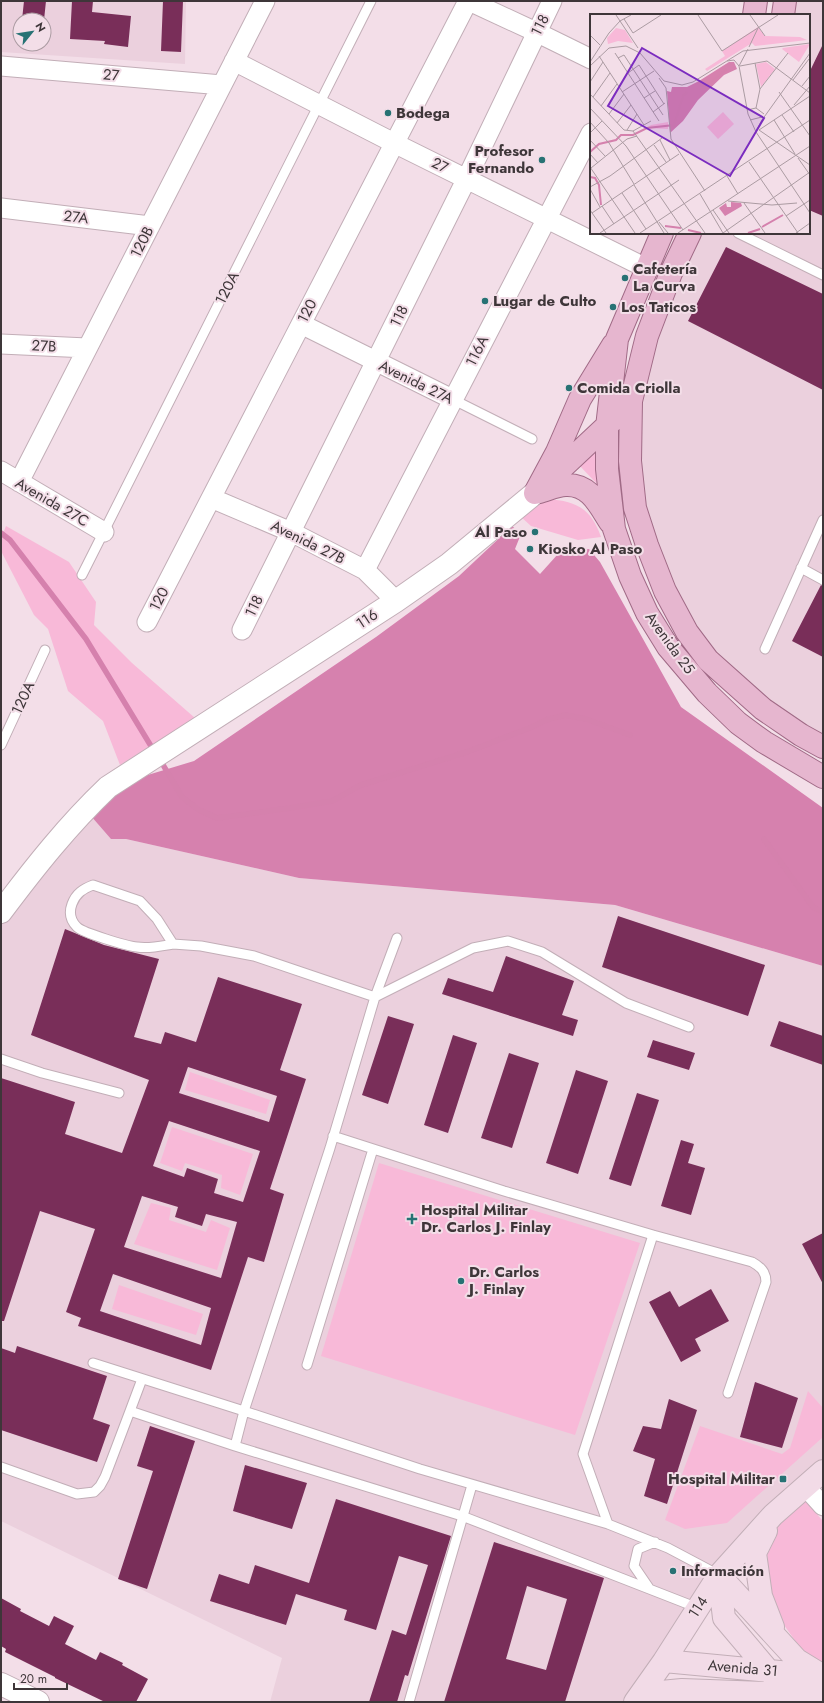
<svg xmlns="http://www.w3.org/2000/svg" width="824" height="1703" viewBox="0 0 824 1703" font-family="Jost,sans-serif">
  <rect width="100%" height="100%" fill="#f3dee8"/>
  <path fill="#ebd0dd" fill-rule="evenodd" d="M1,1H186L185,64L1,52ZM20,20H44V44H20Z
    M785,1H823V747L708,660L647,545L631,401L690,233H809V15H783Z
    M108,787L112,839H126L299,878L615,905L823,966V1472L719,1575L641,1674L626,1702H270L282,1658L1,1521V912Z"/>
  <path fill="#f8b9d8" d="M595,453L597,484L579,465Z
    M547,499C576,501 591,508 601,537L578,540L531,526L520,516Z
    M6,526L69,562L96,602L94,625L132,663L195,718L120,765L103,721L68,691L48,629L34,615L1,551V538Z
    M190,1072L270,1100L266,1114L185,1090Z
    M172,1127L253,1154L240,1195L221,1188L222,1175L185,1163L182,1171L160,1163Z
    M379,1163L640,1243L575,1435L321,1356Z
    M151,1203L171,1208L169,1220L206,1232L211,1220L230,1228L217,1270L134,1244Z
    M119,1285L203,1314L196,1335L112,1309Z
    M808,1391L823,1408V1437L727,1523L685,1529L665,1520L700,1426L782,1454L790,1448Z
    M805,1501L823,1521V1665L803,1652L784,1625L770,1588L767,1553L778,1524Z"/>
  <path fill="#d681ae" d="M512,526L521,534L515,549L540,574L558,554L589,549L600,562L681,707L823,808V966L615,905L299,878L126,839H111L91,816L108,787L194,761L376,637L459,576Z"/>
  <g fill="none" stroke-linecap="round" stroke-linejoin="round">
    <path stroke="#d581ad" stroke-width="5.5" d="M1,533L10,540L86,639L154,751
      M159,758L182,797L199,810L217,818L290,808L332,801L361,785L467,752L532,727L546,720L565,715L586,719L630,735
      M764,839L813,907L823,912"/>
  </g>
  <path fill="#792e59" fill-rule="evenodd" d="M24,1H46L44,20H22Z
    M72,1H93L92,12L131,16L128,47L104,44L105,41L70,39Z
    M163,1H183L181,52L161,51Z
    M823,44V216L809,210V73Z
    M726,247L823,294V390L688,321Z
    M821,585L823,586V657L792,641Z
    M618,916L765,965L748,1016L602,967Z
    M65,929L104,945L159,959L134,1037L161,1044L165,1032L196,1042L218,977L302,1004L280,1070L306,1079L270,1189L284,1194L264,1262L248,1257L211,1370L78,1326L81,1318L66,1312L95,1229L40,1211L4,1321H1V1078L75,1102L65,1134L122,1153L149,1080L31,1035ZM188,1067L277,1096L269,1122L179,1093ZM169,1121L260,1151L243,1202L214,1193L218,1179L187,1168L184,1177L153,1166ZM142,1196L178,1207L175,1217L202,1226L206,1214L237,1222L221,1278L124,1247ZM113,1274L211,1308L201,1345L100,1311Z
    M506,956L574,981L562,1015L578,1020L573,1036L442,994L448,978L493,992Z
    M388,1016L414,1024L388,1104L362,1095Z
    M779,1021L823,1036V1065L770,1046Z
    M453,1035L477,1043L448,1133L424,1125Z
    M653,1040L695,1053L689,1070L647,1057Z
    M509,1053L539,1063L512,1148L481,1138Z
    M576,1070L608,1081L578,1174L546,1163Z
    M637,1093L659,1100L631,1186L609,1179Z
    M681,1140L694,1144L688,1163L705,1168L691,1215L661,1206Z
    M823,1233V1284L802,1244Z
    M711,1289L729,1321L695,1339L701,1351L681,1362L649,1302L670,1291L679,1307Z
    M17,1346L107,1376L93,1419L110,1425L97,1462L1,1430V1348L15,1353Z
    M755,1382L798,1398L782,1448L740,1437Z
    M669,1399L697,1410L667,1504L644,1496L655,1459L633,1451L643,1426L661,1429Z
    M150,1426L195,1441L147,1589L118,1579L153,1471L137,1466Z
    M245,1465L307,1483L292,1529L233,1511Z
    M336,1499L451,1536L408,1676L405,1675L397,1702H369L392,1630L406,1635L428,1565L399,1556L376,1630L344,1620L347,1610L296,1594L286,1625L210,1601L219,1574L249,1584L255,1565L309,1583Z
    M494,1542L604,1578L565,1702H444ZM527,1586L567,1599L546,1670L506,1659Z
    M1,1598L21,1609L20,1611L49,1626L54,1616L74,1626L65,1644L96,1660L100,1652L123,1663L122,1665L148,1679L136,1702H105L55,1678V1677L5,1652L6,1649L1,1646Z"/>
  <g fill="none" stroke-linecap="round" stroke-linejoin="round">
    <defs>
      <path id="service" d="M738,233L823,275
        M452,399L532,439
        M801,568L823,580
        M82,575L371,1
        M765,649L823,520
        M1,745L45,650
        M173,944C161,946 149,949 137,947C127,946 83,933 77,927C70,920 69,912 72,904C76,893 83,889 93,885L140,901L157,919L173,944L201,946L254,956L375,997L330,1148L244,1411L235,1446
        M375,997L473,948L508,941L542,952L626,1003L689,1027
        M375,997L397,938
        M1,1059L42,1073L119,1093
        M333,1136L504,1191L653,1235L583,1454L608,1524
        M653,1235L752,1262C761,1267 766,1272 766,1282L728,1393
        M93,1363L244,1411L420,1469L608,1524L668,1548L719,1575
        M307,1365L373,1149
        M142,1379L130,1411L235,1446L462,1516L698,1608
        M1,1467L77,1494L94,1492L100,1486L105,1477L130,1411
        M649,1588L634,1566L638,1549L655,1542
        M409,1702L472,1485"/>
      <path id="minor" d="M469,1L536,32L591,59
        M234,61L394,143L646,268
        M1,66L222,85
        M1,208L150,226
        M301,324L452,399
        M1,344L87,348
        M1,471L104,532
        M19,482L265,1
        M211,498L291,532L365,570L396,601
        M365,570L591,133
        M147,622L468,1
        M242,630L467,178L552,1
        M805,1486L823,1506"/>
      <path id="tertiary" d="M1,912C34,868 68,825 108,787L396,601L449,564L535,493
        M1,1684L38,1702"/>
      <path id="secondary" d="M766,1531L755,1553L761,1596L773,1627
        M719,1575L797,1660L820,1674
        M719,1575L724,1618L773,1676
        M664,1661L823,1676
        M635,1702L664,1661L719,1575L773,1515L823,1471
        M642,1702L661,1692L682,1690L788,1694L823,1698"/>
      <path id="primary" d="M754,15L756,1
        M783,15L785,1
        M662,233L617,339L607,427V469L614,529L630,576L647,613L668,647L707,693L738,723L764,742L823,777
        M690,233L671,273L647,336L631,401L630,461L635,508L647,545L665,591L687,632L708,660L763,709L801,735L823,747
        M548,481L613,420
        M539,492C547,490 557,485 566,485C590,484 599,505 610,522
        M535,493L557,452L580,399L613,345"/>
    </defs>
    <use href="#service" stroke="#c2aeb7" stroke-width="11"/>
    <use href="#minor" stroke="#c2aeb7" stroke-width="21"/>
    <use href="#tertiary" stroke="#c2aeb7" stroke-width="24"/>
    <use href="#secondary" stroke="#c2aeb7" stroke-width="24"/>
    <use href="#primary" stroke="#a06a86" stroke-width="24"/>
    <use href="#service" stroke="#fff" stroke-width="9"/>
    <use href="#minor" stroke="#fff" stroke-width="19"/>
    <use href="#tertiary" stroke="#fff" stroke-width="22"/>
    <use href="#secondary" stroke="#f2dbe7" stroke-width="22"/>
    <use href="#primary" stroke="#e6b6cf" stroke-width="22"/>
  </g>
  <g fill="#277274" stroke="#f3dee8" stroke-width="1.5">
    <circle cx="388" cy="113" r="4"/>
    <circle cx="542" cy="160" r="4"/>
    <circle cx="625" cy="278" r="4"/>
    <circle cx="485" cy="301" r="4"/>
    <circle cx="613" cy="307" r="4"/>
    <circle cx="569" cy="388" r="4"/>
    <circle cx="535" cy="532" r="4"/>
    <circle cx="530" cy="549" r="4"/>
    <path d="M410 1213h4v4h4v4h-4v4h-4v-4h-4v-4h4z"/>
    <circle cx="461" cy="1281" r="4"/>
    <rect x="779" y="1475" width="8" height="8" rx="2"/>
    <circle cx="673" cy="1571" r="4"/>
  </g>
  <g text-anchor="middle" dominant-baseline="central" stroke-width="4" stroke-linejoin="round" paint-order="stroke">
    <g font-size="15" fill="#3e3639" stroke="#f3dee8">
      <text transform="translate(540 25) rotate(-63)">118</text>
      <text transform="translate(111 75) rotate(5)">27</text>
      <text transform="translate(440 165) rotate(26)">27</text>
      <text transform="translate(76 217) rotate(7)">27A</text>
      <text transform="translate(142 242) rotate(-63)">120B</text>
      <text transform="translate(227 288) rotate(-63)">120A</text>
      <text transform="translate(307 311) rotate(-63)">120</text>
      <text transform="translate(399 316) rotate(-64)">118</text>
      <text transform="translate(44 346) rotate(3)">27B</text>
      <text transform="translate(477 351) rotate(-63)">116A</text>
      <text transform="translate(416 382) rotate(26)">Avenida 27A</text>
      <text transform="translate(52 502) rotate(30)">Avenida 27C</text>
      <text transform="translate(308 542) rotate(26)">Avenida 27B</text>
      <text transform="translate(159 599) rotate(-63)">120</text>
      <text transform="translate(254 606) rotate(-64)">118</text>
      <text transform="translate(367 619) rotate(-33)">116</text>
      <text transform="translate(670 643) rotate(54)">Avenida 25</text>
      <text transform="translate(23 698) rotate(-65)">120A</text>
      <text transform="translate(698 1607) rotate(-57)">114</text>
      <text transform="translate(743 1668) rotate(5)">Avenida 31</text>
    </g>
    <g font-size="15" font-weight="bold" fill="#3e3639" stroke="#f3dee8" text-anchor="start">
      <text x="396" y="113">Bodega</text>
      <text x="534" y="151" text-anchor="end">Profesor<tspan x="534" dy="17">Fernando</tspan></text>
      <text x="633" y="269">Cafetería<tspan x="633" dy="17">La Curva</tspan></text>
      <text x="493" y="301">Lugar de Culto</text>
      <text x="621" y="307">Los Taticos</text>
      <text x="577" y="388">Comida Criolla</text>
      <text x="527" y="532" text-anchor="end">Al Paso</text>
      <text x="538" y="549">Kiosko Al Paso</text>
      <text x="421" y="1210">Hospital Militar<tspan x="421" dy="17">Dr. Carlos J. Finlay</tspan></text>
      <text x="469" y="1272">Dr. Carlos<tspan x="469" dy="17">J. Finlay</tspan></text>
      <text x="775" y="1479" text-anchor="end">Hospital Militar</text>
      <text x="681" y="1571">Información</text>
    </g>
  </g>
  <g transform="translate(590 14)">
    <rect width="220" height="220" fill="#f3dee8"/>
    <path d="M168,13L175,22L210,23L217,26L165,32L162,29L117,57L115,55L135,42L132,37ZM26,14L35,16L43,29L28,27L18,30L17,24ZM220,30L209,48L192,35L193,34ZM176,48L185,55L171,73L166,50ZM133,98L144,110L128,125L117,113ZM78,108V115L56,114L61,111Z" fill="#f8b9d8"/>
    <path d="M139,48H144L147,55L134,61L108,86L93,107L80,119L77,77L81,78L82,73H97L109,67ZM141,188L151,189L152,192L135,202L129,194L136,189L137,193H141Z" fill="#d681ae"/>
    <path fill="none" stroke="#d581ad" stroke-width="2" d="M110,72H116L137,55M0,138L9,130L26,126L31,121H43L57,114L84,111L93,82L97,78M0,163L5,164L9,171L11,191M75,212L91,214M172,213L193,201M98,216L111,219M158,219L170,215"/>
    <path fill="none" stroke="#ab9ba2" stroke-width="1" d="M26,1L48,34M108,1L132,37L188,1M160,1L175,22M34,5L43,19L71,1M30,7L41,1M0,21L10,31M159,33L168,14M25,39L69,107M9,42L54,111M28,44L34,41L73,101M137,47L144,46L149,52L158,100L166,118L220,199M0,48L19,19L30,7M165,49L170,75L166,94M0,52L19,34L36,32L50,39L74,67L92,71L103,68L153,37L220,29M149,52L158,35M150,52L177,47L220,79M38,59L49,51L74,90M69,64L76,74M203,66L219,45M0,68L13,48M212,72L220,62M76,74L81,125L115,177M170,75L198,39M32,78L64,57M189,78L220,122M0,80L34,116L43,117L61,107M220,82L169,116L220,151M3,83L20,59M54,84L65,77M204,91L220,72M11,92L27,70M0,94L36,132L93,216M157,96L166,94L174,100M63,98L75,89M19,100L34,80M192,101L204,118M160,106L172,103M184,106L205,140M0,108L19,129L44,170M27,109L41,91M37,116L47,100M43,117L115,219M166,117L172,106L220,39M0,119L12,107M0,126L15,142M70,126L80,146M64,131L76,148M0,140L8,149M208,144L220,161M159,148L208,219M0,153L45,219M1,154L37,125L47,122M137,162L148,180M44,171L74,219M0,173L20,162L72,124M0,175L10,193M32,179L56,215M110,180L133,219M138,187L182,191L207,189M154,189L175,219M12,192L24,210M0,196L16,219M123,196L139,219M2,199L89,140M196,202L220,186M69,208L78,219M10,219L89,166M50,219L220,106M88,219L220,132M133,219L220,158M206,219L220,209"/>
    <path fill="#7b2cbf" fill-opacity="0.15" stroke="#7b2cbf" stroke-width="2" d="M52,34L174,104L140,162L18,92Z"/>
    <rect width="220" height="220" fill="none" stroke="#3e3639" stroke-width="2"/>
  </g>
  <rect width="824" height="1703" fill="none" stroke="#3e3639" stroke-width="4"/>
  <g transform="translate(32 32) rotate(60)"><circle r="19" fill="#f3dee8" stroke="#ab9ba2"/>
  <path d="M0-3L7 15L0 10L-7 15Z" fill="#277274"/>
  <text y="-6" font-size="11" font-weight="bold" text-anchor="middle" fill="#3e3639">N</text>
  </g>
  <path d="M14 1683v6h53v-6" fill="none" stroke="#3e3639" stroke-width="2"/>
  <text x="20" y="1683" font-size="12" fill="#3e3639" stroke="#f3dee8" stroke-width="3" paint-order="stroke">20 m</text>
</svg>
